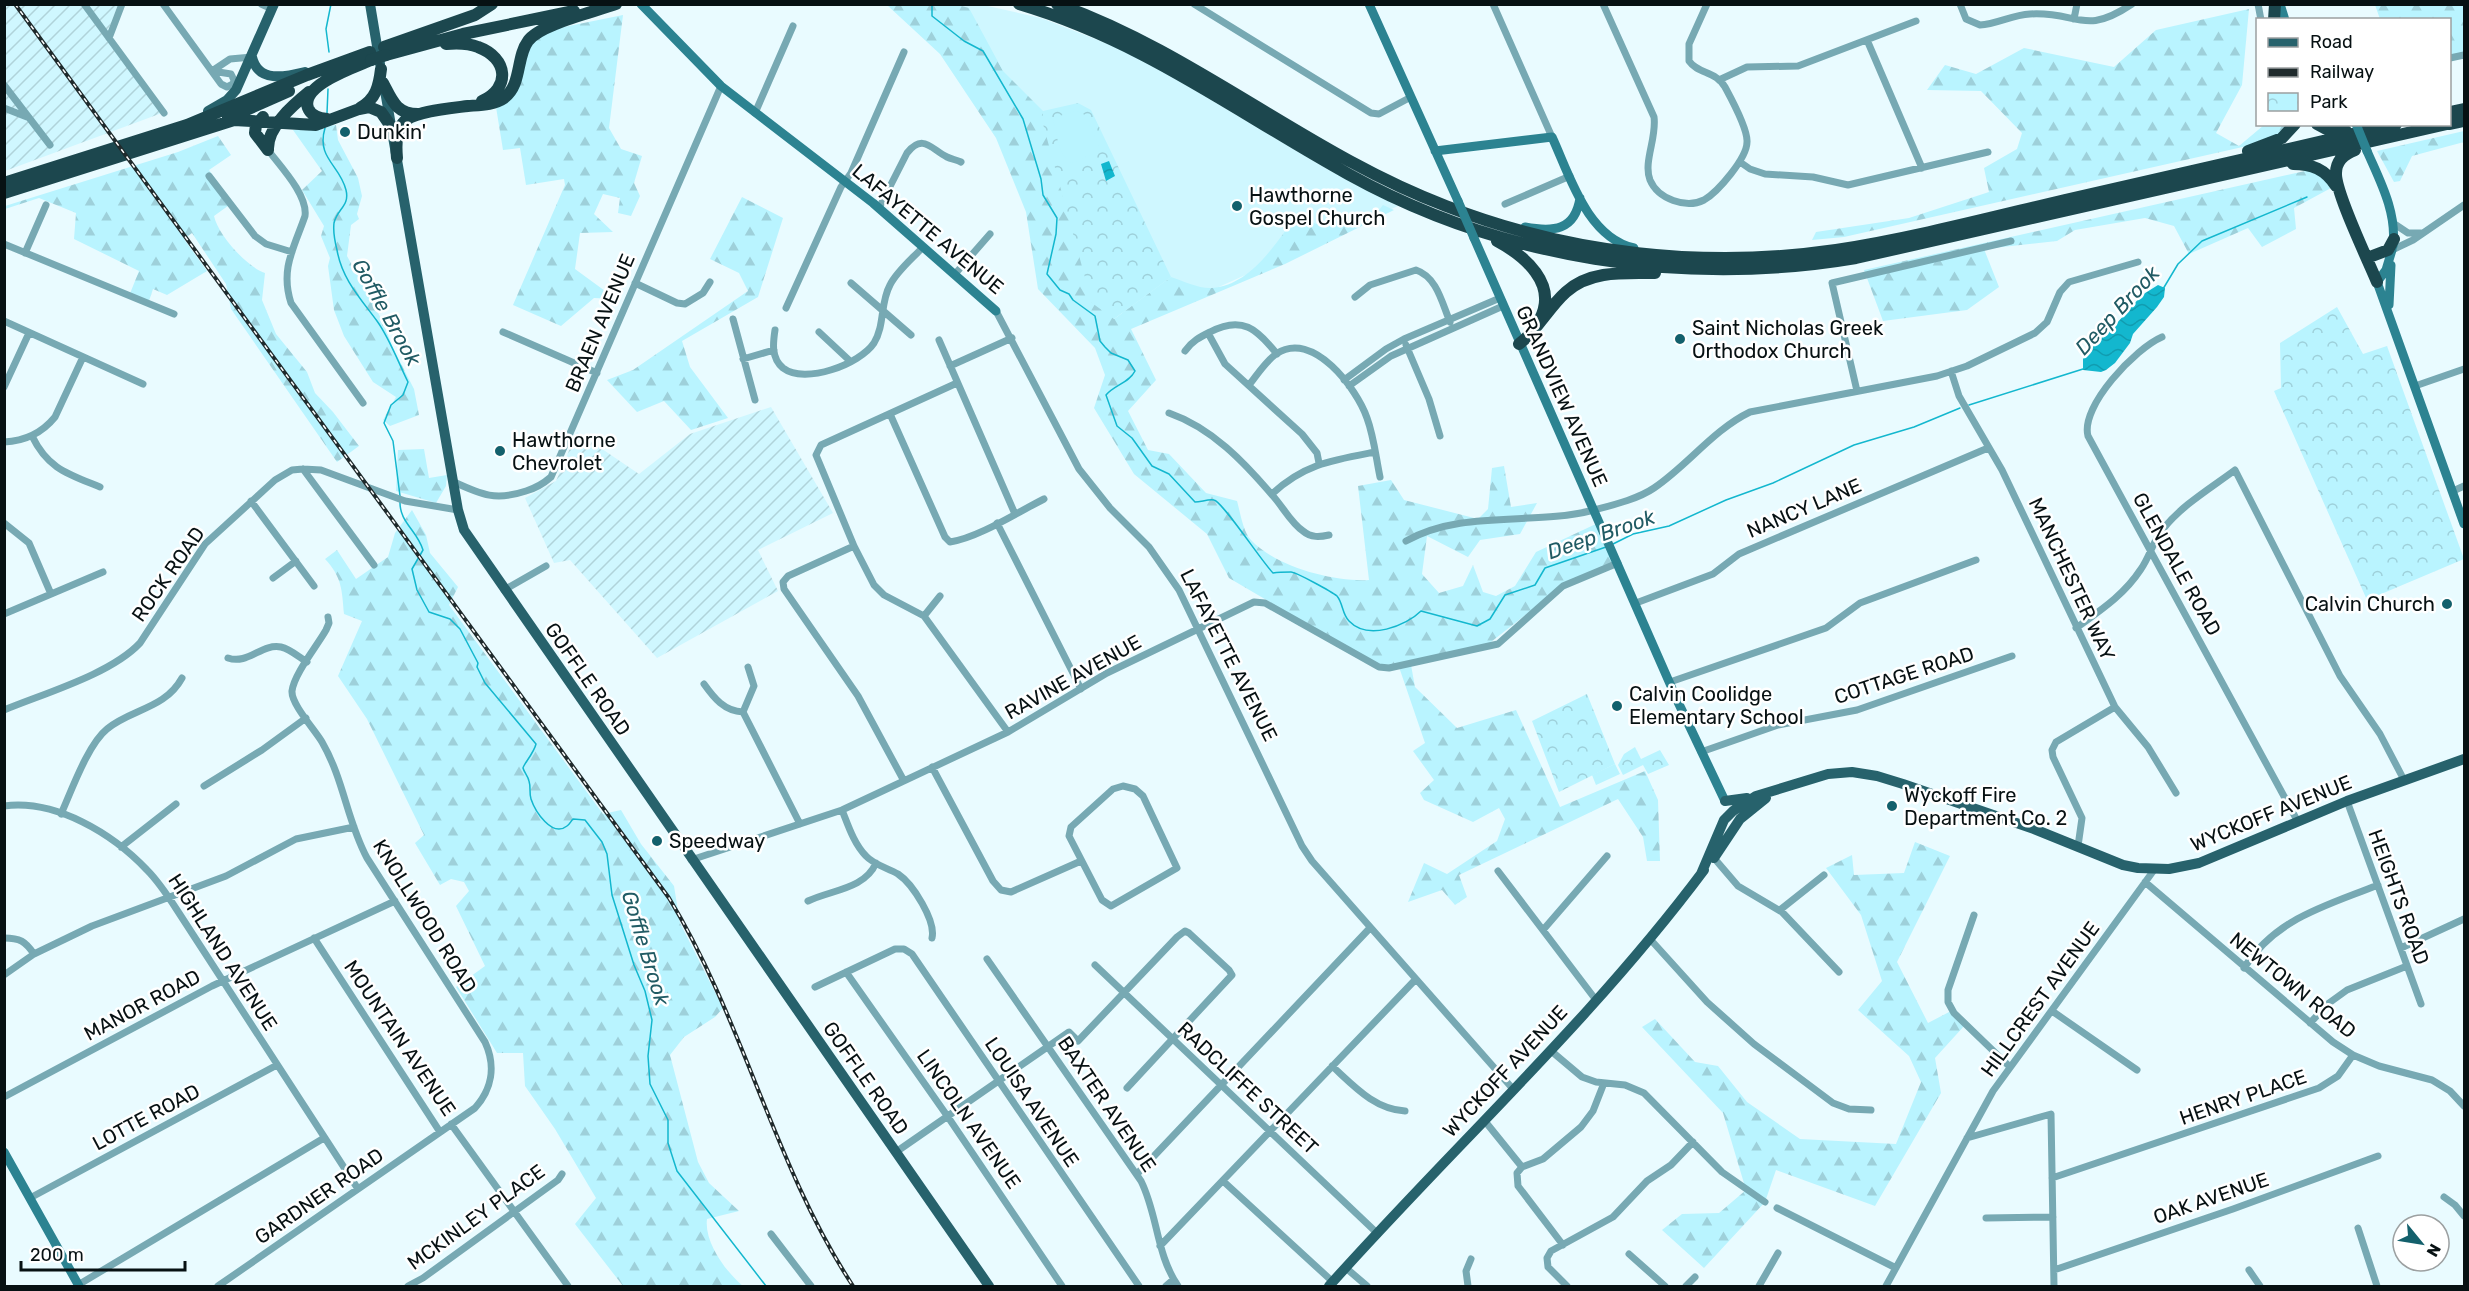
<svg xmlns="http://www.w3.org/2000/svg" width="2469" height="1291" viewBox="0 0 2469 1291" font-family="Rubik,sans-serif">
  <defs>
    <pattern id="industrial-furrows" width="10" height="10" patternUnits="userSpaceOnUse" patternTransform="scale(1.5)"><rect width="10" height="10" fill="#cff7ff"/><path d="M-1 1l2-2M0 10L10 0M9 11l2-2" fill="none" stroke="#b0d3da"/></pattern>
    <pattern id="forest-firs" width="22" height="20" patternUnits="userSpaceOnUse" patternTransform="scale(1.5)"><rect width="22" height="20" fill="#b9f4ff"/><path d="M5 1l3.5 6h-7zM16 11l3.5 6h-7z" fill="#9ed0da"/></pattern>
    <pattern id="park-crowns" width="20" height="18" patternUnits="userSpaceOnUse" patternTransform="scale(1.5)"><rect width="20" height="18" fill="#b9f4ff"/><path d="M2 6a3 3 0 1 1 6 0M12 15a3 3 0 1 1 6 0" fill="none" stroke="#9ed0da"/></pattern>
    <pattern id="water-waves" width="16" height="10" patternUnits="userSpaceOnUse" patternTransform="scale(1.5)"><rect width="16" height="10" fill="#13b7ce"/><path d="M0 5q4-4 8 0t8 0" fill="none" stroke="#109cb0"/></pattern>
  </defs>
  <rect width="100%" height="100%" fill="#e9fbff"/>
  <path fill="#cff7ff" d="M954,5H983L1041,18L1121,49L1181,82L1327,169L1398,206L1130,327Z"/>
  <path fill="url(#industrial-furrows)" d="M5,5H118L105,38L162,113L5,171L4,101L7,94L4,90Z
    M771,407L833,513L758,550L778,591L657,658L570,560L554,563L525,498L556,481L577,432L639,474L690,434Z"/>
  <path fill="url(#forest-firs)" d="M954,4L969,8L1003,71L1043,111V124L1114,319L1171,277C1183,281 1200,289 1212,288C1252,285 1276,242 1298,214L1316,224L1379,210L1383,205L1394,210L1285,264L1131,329L1156,380L1128,411L1148,450L1169,454L1206,493L1237,501C1240,511 1243,532 1251,540C1276,567 1333,582 1369,580L1358,486L1391,480L1404,500L1478,519L1488,509L1492,468L1504,466L1511,507L1537,503L1520,534L1480,540L1468,557L1427,536L1422,574L1439,593L1463,586L1473,565L1483,592L1496,596L1515,586L1536,552L1598,523L1616,562L1557,590L1482,649L1411,665L1415,687L1457,728L1516,710L1560,807L1645,771L1658,800L1660,861H1647L1643,837L1618,799L1459,875L1467,897L1455,905L1442,890L1408,902L1424,863L1447,874L1497,841L1505,819L1499,808L1473,822L1424,800L1420,793L1434,780L1413,751L1425,743L1399,667L1375,664L1229,578L1207,534L1134,474L1094,408L1105,375L1095,348L1038,289L1026,212L996,138L940,54L887,5Z
    M2375,5H2464V55L2450,58V20L2380,19Z
    M2249,9L2242,85L2216,133L2239,146L2264,125H2293L2287,137L1844,237L1812,240L1816,232L1909,218L1989,192L1984,168L2017,149L2022,133L1981,91L1927,90L1945,65L1976,74L2024,48L2114,67L2156,30Z
    M623,15L609,128L621,149L642,156L634,183L640,196L631,216L618,213L620,198L603,194L594,214L613,232L580,233L575,269L616,299L594,298L561,326L513,305L565,185L564,179L526,185L520,148L503,150L496,107L532,43L549,30Z
    M336,125L338,140L358,178L362,196L357,214L359,219L351,225L347,256L383,322L393,348L414,389L419,415L390,426L383,420L396,397L373,382L344,336L334,310L328,266L330,258L321,236L324,226L302,190L322,171L293,130Z
    M2464,131V142L2412,156L2400,181L2394,182L2377,151Z
    M218,136L231,155L209,170L232,203L214,216C218,235 247,267 265,273L262,300L276,334L307,372L315,393L333,412L359,446L337,462L231,309L226,284L192,233L184,239L207,271L167,295L153,289L148,304L129,296L139,271L74,239L76,213L39,198L5,209V206L178,152Z
    M2314,169L2331,188L2294,208L2296,229L2262,247L2248,228L2189,254L2174,226L2145,218L2075,230L2057,241L1984,249L1999,287L1967,310L1883,321L1864,270Z
    M742,197L783,218L758,297L682,341L690,367L728,418L691,430L664,401L637,412L607,380L633,370L748,291L739,273L710,259Z
    M424,449L429,478L447,475L446,486L436,503L396,491L398,450Z
    M412,510L426,535L430,553L458,587L449,605L603,814L621,810L641,844L674,886L680,923L723,1008L715,1017L684,1037L670,1055L698,1162L709,1183L739,1211L707,1219C704,1242 726,1272 743,1286H623L575,1224L596,1198L555,1129L525,1086L523,1053H497L456,987L485,966L456,906L469,891L464,882L451,879L440,885L415,843L424,835L367,719L338,676L362,621L344,614C342,590 342,577 325,559L337,550L356,579L388,557L395,533Z
    M1915,842L1950,856L1897,962L1928,1023L1951,1011L1965,1025L1935,1058L1941,1093L1875,1206L1776,1170L1765,1202L1704,1268L1662,1230L1682,1214L1719,1213L1746,1190L1723,1113L1642,1027L1655,1019L1695,1062L1718,1066L1747,1102L1800,1139L1896,1144L1921,1082L1909,1056L1858,1010L1882,981L1861,915L1826,868L1852,855L1854,875L1904,873Z"/>
  <path fill="url(#park-crowns)" d="M1078,103L1091,110L1171,277L1114,319L1092,303L1043,124V111Z
    M2337,307L2363,354L2387,346L2464,559L2367,600L2274,391L2281,388L2280,343Z
    M1587,694L1615,764L1559,792L1532,721Z
    M1635,747L1641,759L1660,750L1669,765L1648,774L1643,765L1623,775L1618,765L1624,754Z"/>
  <path fill="#b9f4ff" d="M1077,111L1085,115L1101,150L1072,163C1056,155 1058,131 1052,118Z
    M1615,764L1620,774L1596,785L1592,775Z"/>
  <path fill="url(#water-waves)" d="M1109,161L1115,176L1106,181L1101,164Z
    M2158,285L2165,288L2164,297L2157,307L2133,334L2130,343L2115,363L2106,370L2101,372L2083,370V359L2101,336L2117,323L2142,295Z"/>
  <g fill="none" stroke-linecap="round" stroke-linejoin="round">
    <path stroke="#13b7ce" stroke-width="1.5" d="M932,4V16L964,41L983,51L1023,119L1041,179L1043,195L1057,218L1056,234L1047,274L1060,290L1069,294L1073,300L1095,316L1100,341L1105,347L1111,353L1128,360L1135,371C1129,383 1114,385 1106,395L1117,426L1132,438L1152,466L1169,474L1195,502C1201,502 1208,499 1214,500C1222,501 1262,562 1273,573C1279,572 1286,572 1291,572C1296,572 1332,592 1337,596C1343,603 1342,614 1349,621C1368,641 1406,626 1421,611L1477,626L1490,619L1505,595L1535,585L1545,568L1606,547
      M329,52L326,29L331,4
      M327,113L328,89
      M325,128C316,158 340,165 346,190C350,206 337,209 334,223C333,231 335,242 337,250C342,279 360,298 377,321C390,339 398,362 408,382L403,395L391,405L384,423L393,441L400,496
      M2163,289L2178,264L2202,241L2307,197
      M1969,405L2083,369
      M400,501C399,522 417,530 423,550L412,569L417,590L429,612L450,619L460,629L478,663L477,667L485,683L536,744C534,753 523,765 523,768C524,772 528,776 529,781C531,787 529,793 531,799C535,811 552,838 567,826C570,824 571,821 573,819L585,820L602,842L607,854L612,895L634,965L645,991L652,1020L648,1056L650,1084L668,1120V1143L677,1171L766,1286
      M1613,544L1633,534L1669,526L1726,500L1773,483L1854,445L1914,427L1960,408"/>
    <path stroke="#77a9b3" stroke-width="7" d="M84,4L164,113
      M163,4L221,84L227,87L233,84L234,80L231,74L212,71
      M261,4L272,9
      M1194,4L1371,113L1379,114L1411,97
      M1493,4L1552,137
      M1603,4L1654,117C1657,138 1643,162 1650,180C1658,199 1686,209 1704,200C1718,192 1747,158 1747,142C1748,129 1732,100 1725,87C1716,71 1698,74 1689,61V44L1707,4
      M1960,4L1966,19L1980,25C1997,24 2012,15 2030,14C2078,11 2083,37 2132,4
      M2258,4L2261,20
      M2074,19L2077,4
      M109,38L122,4
      M1867,40L1922,168
      M2450,58L2464,55
      M212,71L230,59L252,57
      M1719,80L1747,67L1798,66L1916,21
      M4,85L50,145
      M4,108L27,117
      M755,113L793,26
      M268,150C280,166 308,195 305,216C294,248 280,269 291,303L363,403
      M1740,162L1750,169L1765,174L1813,177L1848,185L1988,152
      M209,176L255,236L266,244L292,252
      M1505,204L1570,176
      M879,208L907,153C923,133 931,149 947,157C951,159 957,160 961,162
      M2393,223L2408,233H2421
      M4,244L174,314
      M2392,250L2413,240L2464,205
      M25,253L46,205
      M955,274L990,234
      M635,283L677,303L685,304L703,293L710,282
      M851,283L911,335
      M1355,297L1370,285L1416,270C1437,277 1442,303 1450,322
      M786,308L841,187L851,173L904,52
      M996,311L1079,469L1110,508L1149,547L1179,590L1302,846L1312,861L1513,1089
      M733,319L755,400
      M4,321L143,384
      M775,330C773,343 771,358 783,368C805,385 860,364 874,343C885,325 880,303 890,285C897,271 913,258 923,247
      M503,332L597,373
      M819,332L850,361
      M1208,333L1225,364L1302,434L1317,453L1319,463
      M2162,337C2136,348 2080,406 2088,436L2298,822
      M939,340L1015,514
      M1406,345L1429,399L1440,436
      M1185,351C1192,341 1200,337 1210,332C1242,315 1257,329 1277,354
      M743,359L774,350
      M950,366L1012,338
      M1951,371L1959,396L2002,470L2115,707L2148,747L2176,793
      M1344,380L1386,349L1404,339L1500,298
      M957,383L821,445L816,455L854,546L874,585L884,595L924,616L1008,732
      M1249,385C1257,375 1265,362 1276,354C1313,329 1357,389 1367,418C1374,437 1376,458 1380,477
      M1349,386L1391,356L1503,306
      M2415,386L2464,369
      M4,387L29,333
      M1857,391L1832,283L2011,241
      M1169,413C1212,428 1244,462 1273,496C1283,507 1291,523 1303,531C1311,538 1320,537 1329,535
      M890,414L945,537L950,542C978,538 1018,512 1044,499
      M32,436C48,469 68,474 100,487
      M4,442C26,441 42,433 55,417L83,357
      M303,469L374,565
      M454,482C482,495 496,501 526,491C536,488 543,484 551,477L721,86
      M2453,491L2464,486
      M1272,494C1304,464 1333,460 1375,452
      M251,501L314,586
      M4,523L29,543L51,594
      M997,523L1081,689
      M1406,541C1463,509 1533,526 1594,510C1613,505 1638,499 1654,488C1688,465 1713,430 1750,412L1937,376L1967,366L2035,333L2047,322L2060,292L2069,282L2138,262
      M854,546L788,576L783,582L784,589L858,696L904,781
      M273,578L296,561
      M504,590L546,566
      M1636,603L1713,574L1739,554L1988,448
      M4,614L103,572
      M924,616L940,596
      M2076,628C2101,610 2124,595 2141,569C2150,556 2153,541 2163,529C2182,505 2211,488 2235,470L2340,676L2380,734L2404,780
      M228,658C248,665 262,643 281,647C290,649 299,657 307,662
      M1670,682L1826,628L1860,603L1976,560
      M704,684C714,698 724,711 743,712
      M4,710C45,693 111,674 140,643L205,544L275,480L292,470L303,469L321,470L405,501L458,510
      M743,712L800,824
      M743,712L754,686L748,667
      M1701,752L1778,725L1857,710L2012,656
      M932,767L993,881L1001,890L1011,892L1081,861
      M204,786L262,750L306,718
      M1123,786L1135,789L1143,796L1177,868L1111,906L1102,900L1069,836L1071,827L1113,789Z
      M2347,801L2421,1004
      M4,806C56,799 113,834 147,870C159,882 168,896 177,910L358,1189
      M842,810C848,825 854,844 866,856C874,865 888,868 898,874C913,884 936,921 932,938
      M61,814C71,792 88,744 107,729C131,709 165,709 182,678
      M2078,846L2082,818L2053,757L2052,750L2056,742L2115,707
      M121,847L176,804
      M1714,858L1738,886L1782,912L1839,972
      M691,860L842,810L1008,732L1107,673L1254,602L1265,603L1379,667L1389,668L1498,644L1563,586L1618,563
      M1498,871L1596,1000
      M2145,882L2333,1042L2353,1055L2379,1066L2432,1080L2450,1091L2464,1106
      M808,901C831,890 865,889 876,863
      M1780,910L1824,875
      M1974,915L1948,990V1002L1954,1013L2010,1067
      M1543,930L1607,856
      M4,938C20,938 25,941 34,954
      M314,938L440,1132
      M1650,939L1707,1002L1754,1044L1833,1103L1849,1109L1871,1110
      M2401,948L2464,919
      M987,959L1141,1181C1158,1215 1156,1254 1178,1286
      M1095,965L1378,1234
      M2244,968C2276,918 2326,906 2378,885
      M846,972L948,1117L1062,1286
      M4,975L34,954L92,926L226,876L296,839L354,827
      M815,987L895,949H904L912,954L1139,1286
      M2052,1011L2137,1070
      M2310,1023L2329,1003L2347,990L2407,966
      M1550,1050L1582,1077L1596,1082L1625,1085L1644,1093L1722,1172L1765,1202
      M1332,1066C1354,1086 1374,1109 1405,1111
      M4,1097L212,986L395,901
      M1484,1120L1522,1167
      M451,1124L568,1286
      M1967,1138L2051,1114L2054,1286
      M896,1152L1069,1032L1078,1041L1177,937L1185,931L1189,933L1229,970L1232,975L1127,1088
      M1522,1167L1543,1159L1581,1127L1593,1111L1604,1083
      M1522,1167L1517,1173L1518,1186L1563,1245
      M1137,1174L1369,929
      M2052,1178L2319,1088L2338,1076L2353,1055
      M1223,1181L1333,1282
      M2444,1197L2455,1205L2464,1216
      M30,1198L277,1065
      M1777,1208L1896,1268
      M1986,1218L2053,1217
      M2358,1228L2377,1286
      M771,1234L811,1286
      M1160,1246L1415,980
      M1629,1254L1665,1286
      M1346,1268L1367,1286
      M2054,1270L2233,1209L2378,1156
      M2249,1270L2260,1286
      M78,1285L324,1138
      M218,1286L475,1108C492,1089 496,1066 485,1042L367,858C347,821 344,780 322,742C315,730 291,704 292,691C294,674 317,646 326,630L329,623L328,617
      M408,1286L423,1278L558,1180L562,1174
      M1166,1286L1173,1280
      M1468,1286L1466,1271L1471,1259
      M1567,1286L1548,1267L1547,1258L1551,1251L1613,1217L1647,1181L1671,1165L1693,1142
      M1686,1286L1695,1277
      M1759,1286L1778,1253
      M1886,1286L1993,1091L2154,870"/>
    <path stroke="#2c8391" stroke-width="9" d="M641,4L721,86L873,203L996,311
      M1369,4L1458,201
      M2280,4L2285,20
      M1435,151L1552,137C1570,176 1587,237 1634,248
      M2367,151C2380,181 2397,212 2393,246
      M1525,227C1553,232 1575,231 1580,198
      M1474,238L1678,702L1725,801
      M2392,250L2386,270L2377,282L2464,524
      M2389,305L2391,265
      M4,1152L79,1286"/>
    <path stroke="#27626c" stroke-width="10" d="M370,4L380,64
      M252,57C258,83 285,77 305,72
      M385,91L458,510L464,530L989,1286
      M208,111L227,100L236,90L274,4
      M1725,801L1747,798
      M1714,858L1740,819L1766,798
      M1701,874L1724,820L1733,811L1756,796L1828,774L1852,772L1877,776L1903,784L2034,829L2123,865L2138,868L2169,869L2199,863L2347,801L2464,759
      M1329,1286C1453,1147 1592,1020 1704,870"/>
    <path stroke="#1c474e" stroke-width="12" d="M1019,4C1144,41 1236,112 1348,174C1501,259 1684,287 1856,258L2447,124
      M1057,4C1196,53 1308,154 1446,206C1569,254 1705,269 1836,250C1913,238 1989,218 2065,200C2175,175 2286,150 2396,124
      M2274,20L2275,4
      M446,44C457,43 468,43 478,47C508,58 511,88 482,101
      M384,47L475,15L492,4
      M386,55L463,34L574,11
      M383,83C392,100 396,114 418,114
      M360,108C376,99 379,86 381,69
      M2450,112L2464,109
      M263,117L256,125L255,133L268,150
      M228,118L289,91
      M327,119C319,118 311,116 308,108C300,85 355,67 371,60
      M2317,124L2330,131H2346
      M2450,124L2464,121
      M268,150C267,127 293,105 309,92
      M2355,150C2344,154 2336,161 2336,173C2335,192 2368,260 2377,282
      M2248,151L2282,138L2295,124
      M397,158C396,147 395,132 403,123C412,111 453,108 468,106C480,105 494,105 504,98C522,85 516,57 528,41C540,24 595,12 616,4
      M2293,164C2312,164 2325,169 2336,186
      M4,183L187,125L307,75L370,52
      M4,193L234,120L316,125L359,109L369,107L381,112L390,125
      M1497,241C1525,256 1558,284 1540,319
      M2367,258L2388,250L2394,239
      M1519,344C1538,330 1548,308 1566,292C1590,270 1625,273 1655,273"/>
    <defs>
      <path id="rail" d="M15,4L669,898C744,1021 774,1166 853,1286"/>
    </defs>
    <use href="#rail" stroke="#1f2a2c" stroke-width="4"/>
    <use href="#rail" stroke="#fff" stroke-width="1.5" stroke-dasharray="4.5" stroke-linecap="butt"/>
    <path stroke="#2c8391" stroke-width="9" d="M2356,124L2367,151
      M1458,201L1474,238"/>
    <path stroke="#1c474e" stroke-width="12" d="M371,60L386,55"/>
  </g>
  <g fill="#13606c" stroke="#fff" stroke-width="2">
    <circle cx="345" cy="132" r="6"/>
    <circle cx="1237" cy="206" r="6"/>
    <circle cx="1680" cy="339" r="6"/>
    <circle cx="500" cy="451" r="6"/>
    <circle cx="2447" cy="604" r="6"/>
    <circle cx="1617" cy="706" r="6"/>
    <circle cx="1892" cy="806" r="6"/>
    <circle cx="657" cy="841" r="6"/>
  </g>
  <g text-anchor="middle" dominant-baseline="central" stroke-width="5" stroke-linejoin="round" paint-order="stroke">
    <g font-size="20" fill="#071113" stroke="#fff" text-anchor="start">
      <text x="357" y="132">Dunkin'</text>
      <text x="1249" y="195">Hawthorne<tspan x="1249" dy="23">Gospel Church</tspan></text>
      <text x="1692" y="328">Saint Nicholas Greek<tspan x="1692" dy="23">Orthodox Church</tspan></text>
      <text x="512" y="440">Hawthorne<tspan x="512" dy="23">Chevrolet</tspan></text>
      <text x="2435" y="604" text-anchor="end">Calvin Church</text>
      <text x="1629" y="694">Calvin Coolidge<tspan x="1629" dy="23">Elementary School</tspan></text>
      <text x="1904" y="795">Wyckoff Fire<tspan x="1904" dy="23">Department Co. 2</tspan></text>
      <text x="669" y="841">Speedway</text>
    </g>
    <g font-size="20" fill="#071113" stroke="#fff">
      <text transform="translate(928 229) rotate(40)">LAFAYETTE AVENUE</text>
      <text transform="translate(600 323) rotate(-67)">BRAEN AVENUE</text>
      <text transform="translate(1562 396) rotate(66)">GRANDVIEW AVENUE</text>
      <text transform="translate(1804 508) rotate(-23)">NANCY LANE</text>
      <text transform="translate(2177 564) rotate(61)">GLENDALE ROAD</text>
      <text transform="translate(168 574) rotate(-55)">ROCK ROAD</text>
      <text transform="translate(2072 579) rotate(65)">MANCHESTER WAY</text>
      <text transform="translate(1229 655) rotate(63)">LAFAYETTE AVENUE</text>
      <text transform="translate(1904 675) rotate(-18)">COTTAGE ROAD</text>
      <text transform="translate(1073 677) rotate(-29)">RAVINE AVENUE</text>
      <text transform="translate(588 679) rotate(55)">GOFFLE ROAD</text>
      <text transform="translate(2271 813) rotate(-22)">WYCKOFF AVENUE</text>
      <text transform="translate(2399 897) rotate(70)">HEIGHTS ROAD</text>
      <text transform="translate(425 916) rotate(58)">KNOLLWOOD ROAD</text>
      <text transform="translate(223 952) rotate(57)">HIGHLAND AVENUE</text>
      <text transform="translate(2293 985) rotate(39)">NEWTOWN ROAD</text>
      <text transform="translate(2040 999) rotate(-54)">HILLCREST AVENUE</text>
      <text transform="translate(142 1005) rotate(-28)">MANOR ROAD</text>
      <text transform="translate(400 1038) rotate(56)">MOUNTAIN AVENUE</text>
      <text transform="translate(1505 1071) rotate(-47)">WYCKOFF AVENUE</text>
      <text transform="translate(866 1078) rotate(55)">GOFFLE ROAD</text>
      <text transform="translate(1248 1088) rotate(43)">RADCLIFFE STREET</text>
      <text transform="translate(2243 1097) rotate(-19)">HENRY PLACE</text>
      <text transform="translate(1032 1102) rotate(56)">LOUISA AVENUE</text>
      <text transform="translate(1107 1104) rotate(56)">BAXTER AVENUE</text>
      <text transform="translate(146 1117) rotate(-28)">LOTTE ROAD</text>
      <text transform="translate(969 1119) rotate(55)">LINCOLN AVENUE</text>
      <text transform="translate(319 1196) rotate(-35)">GARDNER ROAD</text>
      <text transform="translate(2211 1198) rotate(-19)">OAK AVENUE</text>
      <text transform="translate(476 1217) rotate(-36)">MCKINLEY PLACE</text>
    </g>
    <g font-size="21" font-style="italic" fill="#215b64" stroke="#fff">
      <text transform="translate(2117 310) rotate(-47)">Deep Brook</text>
      <text transform="translate(387 312) rotate(61)">Goffle Brook</text>
      <text transform="translate(1601 534) rotate(-19)">Deep Brook</text>
      <text transform="translate(646 948) rotate(73)">Goffle Brook</text>
    </g>
  </g>
  <rect width="2469" height="1291" fill="none" stroke="#071113" stroke-width="12"/>
  <rect x="2256" y="18" width="195" height="108" fill="#ffffff" stroke="#9ca0a1" stroke-width="1.5"/>
  <rect x="2268" y="38" width="30" height="9" fill="#27626c" stroke="#9ca0a1" stroke-width="1.5"/>
  <text x="2310" y="48" font-size="18" fill="#071113">Road</text>
  <rect x="2268" y="68" width="30" height="9" fill="#1f2a2c" stroke="#9ca0a1" stroke-width="1.5"/>
  <text x="2310" y="78" font-size="18" fill="#071113">Railway</text>
  <rect x="2268" y="93" width="30" height="18" fill="url(#park-crowns)" stroke="#9ca0a1" stroke-width="1.5"/>
  <text x="2310" y="108" font-size="18" fill="#071113">Park</text>
  <g transform="translate(2421 1243) rotate(120)"><circle r="28" fill="#ffffff" stroke="#9ca0a1" stroke-width="1.5"/>
  <path d="M0-4.5L10 22L0 15L-10 22Z" fill="#13606c"/>
  <text y="-9" font-size="16" font-weight="bold" text-anchor="middle" fill="#071113">N</text>
  </g>
  <path d="M21 1261v9h164v-9" fill="none" stroke="#071113" stroke-width="3"/>
  <text x="30" y="1261" font-size="18" fill="#071113" stroke="#ffffff" stroke-width="4.5" paint-order="stroke">200 m</text>
</svg>
